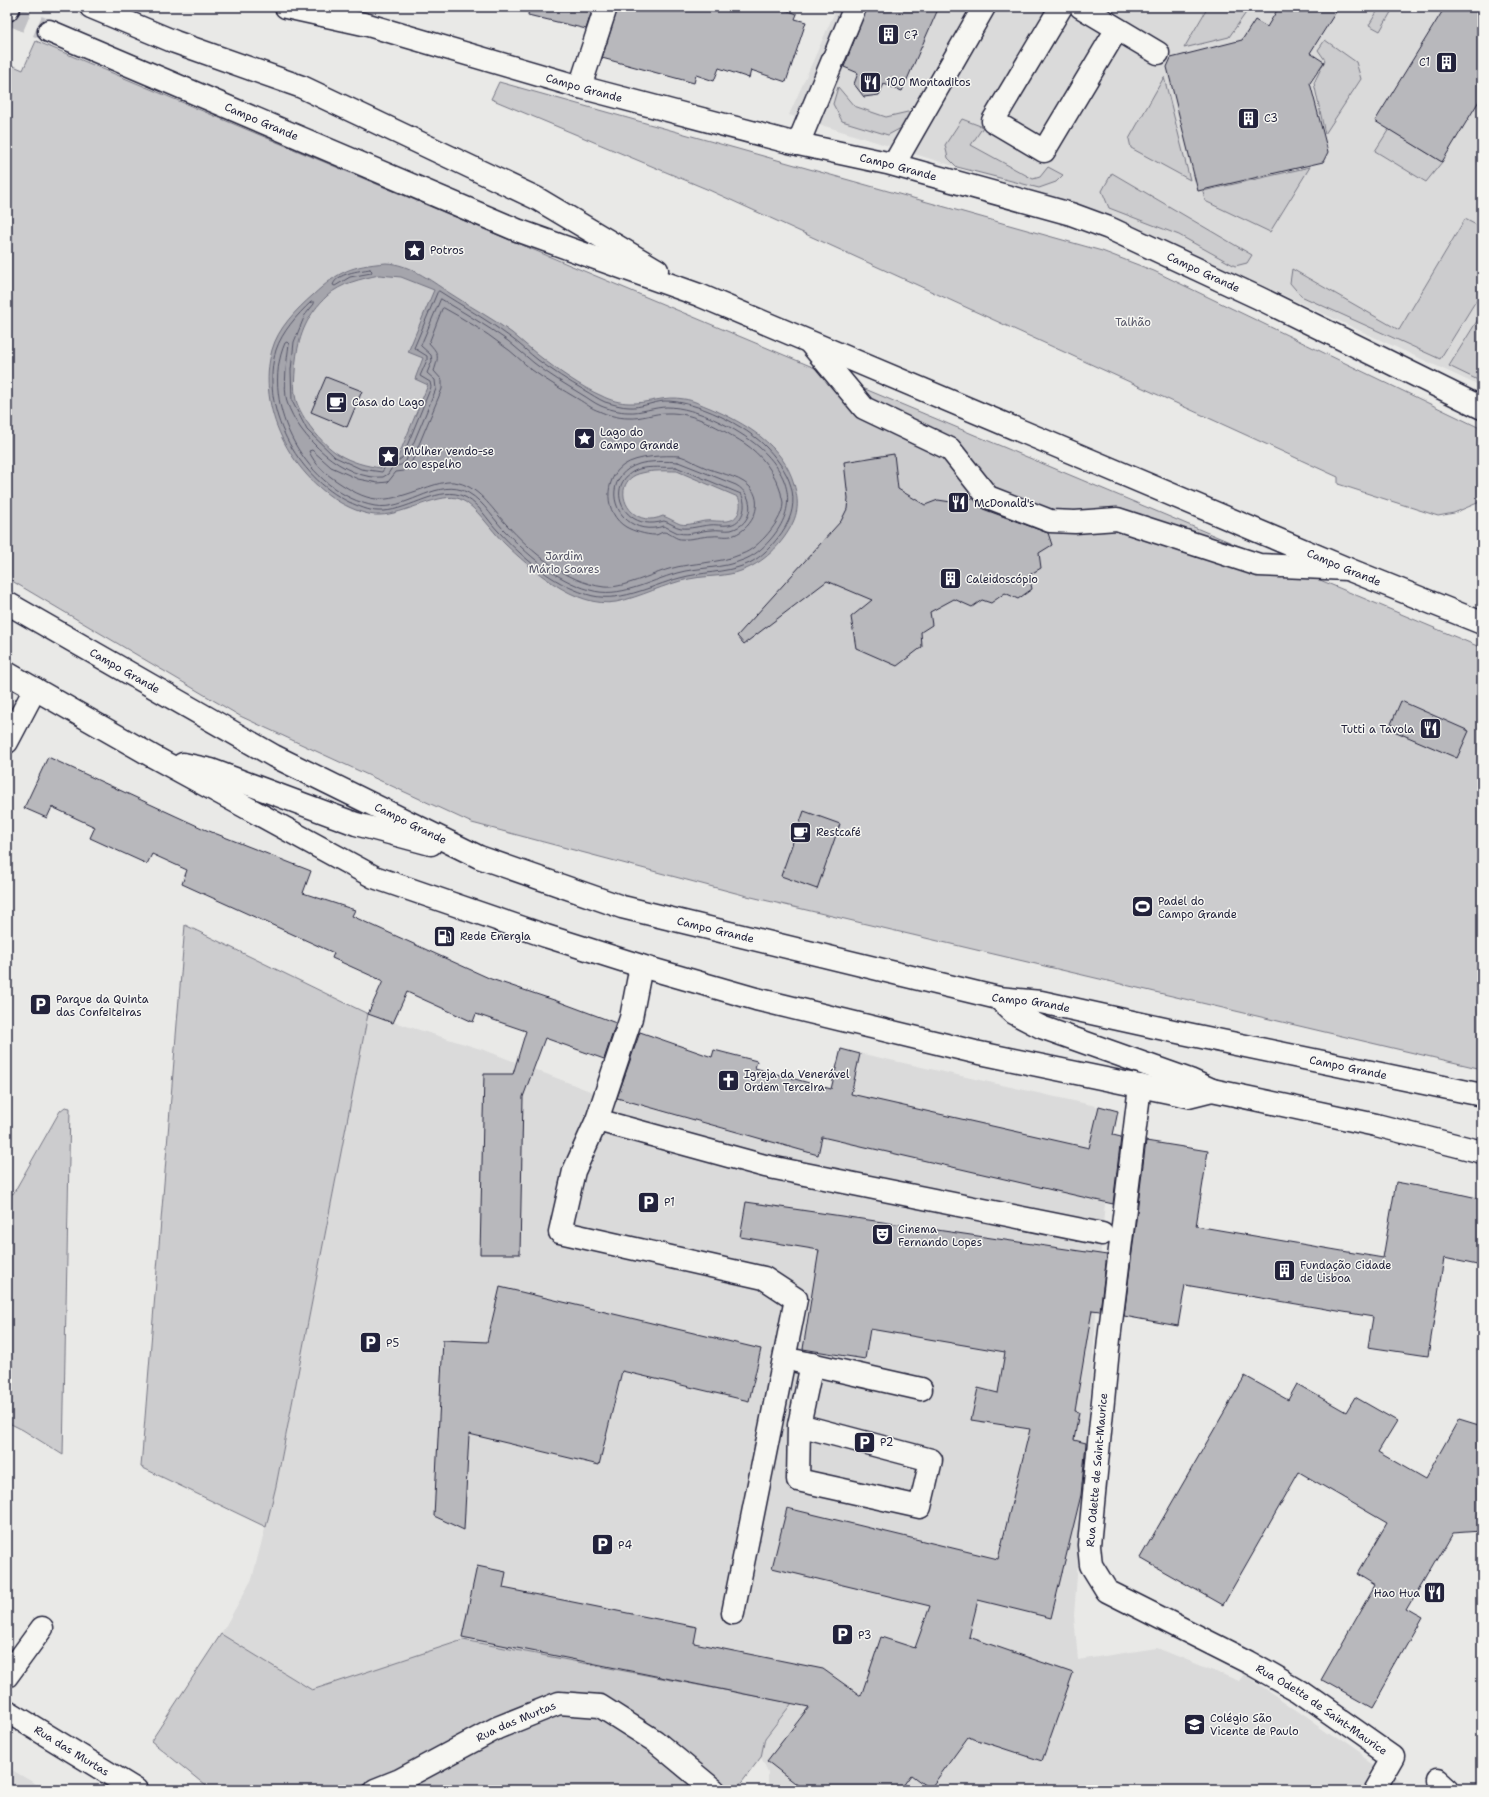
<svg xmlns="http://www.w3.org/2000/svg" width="1489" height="1797" viewBox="0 0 1489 1797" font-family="'Shantell Sans',sans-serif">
  <rect width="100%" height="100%" fill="#e9e9e7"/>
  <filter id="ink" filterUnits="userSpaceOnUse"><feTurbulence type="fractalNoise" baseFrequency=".025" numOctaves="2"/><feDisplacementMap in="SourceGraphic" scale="8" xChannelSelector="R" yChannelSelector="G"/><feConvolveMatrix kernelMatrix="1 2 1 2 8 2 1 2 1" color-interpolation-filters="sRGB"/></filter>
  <g filter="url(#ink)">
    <path fill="#dadada" d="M837,7H1482V387L1105,213L789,115Z
      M368,1014L487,1051L595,1093L756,1138L774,1073L830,1089L841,1049L1118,1111L1110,1153L1102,1234L1074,1616L1078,1660L1157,1648L1239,1681L1244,1674L1412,1790H768V1772L761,1757L765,1738L792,1704L463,1640L312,1690L221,1634L252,1579L276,1486Z
      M7,1766V1767L46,1790H7Z"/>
    <path fill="#ccccce" stroke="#777784" d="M1208,7H1250L1229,37L1184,48Z
      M1380,7H1394L1380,31L1369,25Z
      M1325,40L1356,62L1361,79L1325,134L1314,83L1325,60L1318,50Z
      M36,41L1482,648V1069L747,896L472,823L240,716L7,578V66L9,64L23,70Z
      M1164,77L1190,180L1131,148L1129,139Z
      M499,82L1102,251L1154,271L1482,429V501L1454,513L1438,516L1338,484V477L709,190L491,99Z
      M838,87L854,106L886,117L912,111L903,127L888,135L842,121L833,104Z
      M962,119L983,127L971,145L1033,179L1040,177L1048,167L1063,175L1056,182L1039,188L957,167L948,158L945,145Z
      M1389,129L1442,162L1426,182L1375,151Z
      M1310,167L1270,232L1205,201L1203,191Z
      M1112,173L1252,255L1247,263L1235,266L1179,235L1109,208L1102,191Z
      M1465,219L1482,228V291L1440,359L1301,296L1290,283L1292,269L1399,330Z
      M1482,313V382L1449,366Z
      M185,925L368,1014L276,1486L266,1527L141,1467Z
      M65,1107L70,1108L63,1455L23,1430L7,1422V1191L13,1194L60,1111Z
      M221,1634L312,1690L463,1640L792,1703L765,1738L761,1757L736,1790H211L151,1741Z"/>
    <path fill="#a5a5ac" stroke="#71717f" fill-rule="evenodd" d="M386,263C409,264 430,280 448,292C469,306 492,318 512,333C521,340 529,348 538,355C557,370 581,387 602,396C609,400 621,403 629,403C648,404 664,395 684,399C693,400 702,405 710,408C745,423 783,445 794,484C799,502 799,513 789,530C776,552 755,569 730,574C716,577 702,576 689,579C664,584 641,597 616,602C576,609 530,568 504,543C491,530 476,506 460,499C442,491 403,515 380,515C368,516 352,509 341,503C291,474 256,408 272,350C278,328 296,310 313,295C339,271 351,266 386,263ZM379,275L401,277L434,290L408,352L423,358L415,379L428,385L398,457L388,453L381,468C366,466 351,462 338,454C322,444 301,418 296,400C293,388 295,372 296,360C299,334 308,314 327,296C341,283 361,279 379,275ZM677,471L738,497C743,506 739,520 727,521C720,522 713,520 705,521C697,522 689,526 680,524C675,522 669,518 663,516C627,532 607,480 642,473C653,470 666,471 677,471Z"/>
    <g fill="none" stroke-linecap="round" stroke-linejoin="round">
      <path stroke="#565668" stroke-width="1" d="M370,269L372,271L371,273L350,277L335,286L333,285C337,273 359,271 370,269Z
        M439,291C462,306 488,320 510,337C520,344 529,353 538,360C553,371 568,381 584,390C591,394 598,399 605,402C612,404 622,407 629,407C640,408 653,402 664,401C695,400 747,426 767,448C794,477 804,506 777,539C768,550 758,560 745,565C724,573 701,572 680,578C649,586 618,605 586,594C552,583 523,558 499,532C487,520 477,500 460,495C435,487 405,513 378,511C369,511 358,506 349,502C297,477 259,408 276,350C282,332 297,315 311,302H314V304L305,315L294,342L291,370L292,401L307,430L335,457L361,469L382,472L390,459L398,461L402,458L431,387L430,382L420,376L427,360V356L414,348L437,293Z
        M441,299C463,312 487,326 508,341C517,348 525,356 534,363C549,375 565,384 581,394C588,398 594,403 601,406C608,409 620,412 628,412C641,413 654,407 667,407C696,407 738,429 759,447C790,475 799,507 770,540C762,549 754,556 743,560C722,569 698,567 677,573C649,581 619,599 590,590C555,580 527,554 503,529C491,516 480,496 462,490C433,481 405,511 375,506C308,494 258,405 285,343L287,342L289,344C287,359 283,387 287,402C298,437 345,481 383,477L388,474L393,466L401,465L406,461L436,389L435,380L427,373L432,361L431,355L421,346Z
        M444,308C464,319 484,331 502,345C513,352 522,362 532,370C547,381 563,390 578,399C585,403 592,409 599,411C607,415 619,418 628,418C641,419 654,413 667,413C694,412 721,429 744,443C762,455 775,473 781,493C781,495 783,501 783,503C783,515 773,528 765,537C758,544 751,551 742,554C719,564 693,562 669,569C652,574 621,589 604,587C565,582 532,552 506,524C491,508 478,485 454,482C445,481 434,485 425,488C387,501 375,507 338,482C326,474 314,464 309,451L312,450L331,467L358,479L378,483L388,482L396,472L404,471L410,466L442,389V380L434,371C439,356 439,354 429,343L442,309Z
        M680,456C688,458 694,463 702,466C716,473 737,475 749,486C765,502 753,528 734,535C727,538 720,535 713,536C701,536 692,540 680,539C674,538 669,532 663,532C660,533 658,535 655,535C646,535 633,531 626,527C604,514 603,479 624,465C637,456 664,455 680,456Z
        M678,462L736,485C756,496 754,524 731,530C725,531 718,529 712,530C701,530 690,536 678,533C673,531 669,528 664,526C617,541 594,478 639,464C648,461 669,461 678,462Z
        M676,467L741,494C748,505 743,524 728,525C722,526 715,524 709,525C699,526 691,529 681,528C675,527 669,522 664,521C622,534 602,482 639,469C650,466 665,468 676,467Z"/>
    </g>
    <path fill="#b8b8bc" stroke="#22223b" d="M529,7H593L586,29L528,15Z
      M618,7H778L797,14L795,19L806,22L786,82L751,70L749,78L719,68L714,81L696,75L694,83L602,58Z
      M867,7H939L902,91L884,84L879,95L864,97L854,84L858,73L844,67Z
      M1279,7H1339L1310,53L1324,62L1310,83L1328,152L1323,162L1198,191L1167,67L1171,58L1242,40L1255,20L1267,27Z
      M1445,7H1482V96L1442,162L1375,121Z
      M326,377L362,391L347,427L311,412Z
      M894,454L898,489L925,505L938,500L951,502L957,496L974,499L983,509L1048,533L1052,545L1039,553L1041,568L1029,575L1032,589L1018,599L1005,593L991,603L982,600L972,607L954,599L930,612L932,625L921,632L922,647L897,666L856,648L851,617L872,600L827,581L744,644L737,636L841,521L847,509L848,498L844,462Z
      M1401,701L1469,731L1457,758L1394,731L1396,727L1391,724Z
      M48,757L204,829L311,871L303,893L355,910L352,916L491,979L557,1001L616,1023L604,1059L545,1038L523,1097L520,1254H480L484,1074H513L526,1031L476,1014L473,1022L407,992L393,1023L368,1014L383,981L332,958L334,953L182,884L187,870L152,854L147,864L90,838L95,827L52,807L47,818L24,808Z
      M804,811L840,824L817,889L781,876Z
      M640,1032L712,1057L714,1050L757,1061L755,1068L831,1089L841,1049L860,1054L851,1094L1089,1148L1099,1106L1118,1111L1113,1135L1121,1137L1113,1204L822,1137L818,1155L617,1098Z
      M1146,1141L1208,1151L1196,1226L1383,1258L1396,1182L1455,1193L1482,1199V1266L1444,1258L1428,1356L1368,1347L1373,1317L1185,1285L1178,1326L1124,1316Z
      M746,1202L1107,1255L1100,1311L1092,1310L1075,1411L1079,1412L1074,1440L1086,1443L1081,1495L1051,1618L978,1600L969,1637L1073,1673L1042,1761L968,1737L930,1789L911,1775L900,1790H804L767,1761L809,1707L462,1637L477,1566L506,1572L503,1588L697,1627L694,1643L823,1669L861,1696L881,1637L915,1648L930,1606L772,1568L787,1508L998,1559L1030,1429L971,1420L978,1388L998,1393L1005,1352L870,1329L865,1359L803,1349L819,1250L740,1237Z
      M500,1287L761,1349L749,1401L622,1371L599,1465L469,1434L464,1530L434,1516L443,1340L487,1342Z
      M1245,1376L1288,1400L1297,1384L1346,1412L1355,1397L1397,1421L1378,1452L1425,1479L1459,1419L1482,1426V1531L1453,1533L1408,1610L1422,1618L1371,1708L1321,1680L1375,1585L1357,1574L1387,1523L1299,1472L1223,1605L1140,1558Z"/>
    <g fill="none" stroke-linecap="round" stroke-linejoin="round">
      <path stroke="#c1c1c5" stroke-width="22" stroke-dasharray="22 11" stroke-linecap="butt" d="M7,13L49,31"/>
      <defs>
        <g id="minor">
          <path id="s1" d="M286,7L368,25L580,87L789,142L887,163L1071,214L1109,228L1259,298L1482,408"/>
          <path d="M1061,7L993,121L1044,151L1117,29"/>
          <path d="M1081,7L1158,53"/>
          <path d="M580,87L606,7"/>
          <path d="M798,144L855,7"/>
          <path d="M894,164L984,7"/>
          <path d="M810,343L864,408L950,449L988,497L1050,521L1075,522L1117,519L1259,565L1347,569"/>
          <path d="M7,742L35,689"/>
          <path id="s2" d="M1140,1086L1109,1339L1089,1545L1091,1565L1107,1591L1248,1662L1299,1691L1393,1757L1374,1790"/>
          <path d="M597,1120L631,1018L641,966"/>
          <path d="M797,1361L921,1389"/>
          <path d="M799,1425L798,1480L920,1507L931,1460L799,1425L812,1364"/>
          <path d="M733,1613L796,1299L764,1278L560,1232L574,1171L597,1120L765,1166L1102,1234"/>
          <path d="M7,1676L42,1628"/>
          <path id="s3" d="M7,1711L136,1790"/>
          <path d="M1436,1780L1447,1790"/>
          <path id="s4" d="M375,1790L400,1780L497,1728L559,1703L600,1706L655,1741L714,1790"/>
        </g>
        <g id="major">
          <path d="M91,7L175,42L302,87L536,198L657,270"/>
          <path d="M7,10L9,7"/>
          <path id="s5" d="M49,31L517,230L699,295L1350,570L1482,623"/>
          <path id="s6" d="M7,603L274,756L479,857L622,907L998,998L1041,1002L1178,1032L1482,1095"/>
          <path d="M7,673L154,757L374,877L546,936L641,966L756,999L975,1052L1188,1096L1212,1090L1376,1125L1482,1152"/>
          <path d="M183,764L211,770L356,824L431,844"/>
          <path d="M998,998L1014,1013L1041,1027L1190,1080L1212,1090"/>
        </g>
      </defs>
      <use href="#minor" stroke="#22223b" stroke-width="25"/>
      <use href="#major" stroke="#22223b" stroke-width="25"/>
      <use href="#minor" stroke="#f6f6f2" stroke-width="22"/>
      <use href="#major" stroke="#f6f6f2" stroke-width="22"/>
    </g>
  </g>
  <defs>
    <symbol id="building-square" viewBox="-11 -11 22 22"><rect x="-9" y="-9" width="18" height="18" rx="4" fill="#22223b" stroke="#f6f6f2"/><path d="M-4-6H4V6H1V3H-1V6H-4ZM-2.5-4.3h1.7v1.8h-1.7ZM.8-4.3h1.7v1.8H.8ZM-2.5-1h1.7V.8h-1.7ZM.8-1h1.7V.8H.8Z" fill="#fff"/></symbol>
    <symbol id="restaurant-square" viewBox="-11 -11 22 22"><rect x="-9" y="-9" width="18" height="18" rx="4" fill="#22223b" stroke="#f6f6f2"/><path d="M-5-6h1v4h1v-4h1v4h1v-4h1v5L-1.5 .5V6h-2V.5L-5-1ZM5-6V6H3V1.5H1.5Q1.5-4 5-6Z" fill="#fff"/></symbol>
    <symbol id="sight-square" viewBox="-11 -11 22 22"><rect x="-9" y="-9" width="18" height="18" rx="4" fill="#22223b" stroke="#f6f6f2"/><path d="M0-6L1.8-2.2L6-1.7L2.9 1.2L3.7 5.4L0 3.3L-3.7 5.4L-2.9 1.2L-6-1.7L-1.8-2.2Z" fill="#fff"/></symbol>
    <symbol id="cafe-square" viewBox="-11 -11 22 22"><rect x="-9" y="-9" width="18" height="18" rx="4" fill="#22223b" stroke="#f6f6f2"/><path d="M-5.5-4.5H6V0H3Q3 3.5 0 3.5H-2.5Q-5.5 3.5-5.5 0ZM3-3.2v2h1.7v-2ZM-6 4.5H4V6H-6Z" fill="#fff"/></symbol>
    <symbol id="stadium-square" viewBox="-11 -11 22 22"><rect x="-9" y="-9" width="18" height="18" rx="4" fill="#22223b" stroke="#f6f6f2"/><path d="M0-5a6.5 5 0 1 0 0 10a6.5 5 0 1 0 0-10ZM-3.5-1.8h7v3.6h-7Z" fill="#fff"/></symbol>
    <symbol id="fuel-square" viewBox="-11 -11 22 22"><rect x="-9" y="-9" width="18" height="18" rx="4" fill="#22223b" stroke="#f6f6f2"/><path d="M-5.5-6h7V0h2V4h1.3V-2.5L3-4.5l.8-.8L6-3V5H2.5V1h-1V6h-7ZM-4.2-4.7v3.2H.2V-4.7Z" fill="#fff"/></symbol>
    <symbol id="parking-square" viewBox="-11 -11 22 22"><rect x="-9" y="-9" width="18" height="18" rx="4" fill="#22223b" stroke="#f6f6f2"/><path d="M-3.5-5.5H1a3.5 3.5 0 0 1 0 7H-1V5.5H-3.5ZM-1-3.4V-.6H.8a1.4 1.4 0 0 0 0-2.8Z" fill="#fff"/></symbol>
    <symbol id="church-square" viewBox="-11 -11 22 22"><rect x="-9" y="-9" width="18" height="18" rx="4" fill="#22223b" stroke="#f6f6f2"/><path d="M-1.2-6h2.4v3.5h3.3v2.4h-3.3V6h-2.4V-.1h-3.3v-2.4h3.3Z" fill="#fff"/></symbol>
    <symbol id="theatre-square" viewBox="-11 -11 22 22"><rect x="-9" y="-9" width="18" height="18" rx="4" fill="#22223b" stroke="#f6f6f2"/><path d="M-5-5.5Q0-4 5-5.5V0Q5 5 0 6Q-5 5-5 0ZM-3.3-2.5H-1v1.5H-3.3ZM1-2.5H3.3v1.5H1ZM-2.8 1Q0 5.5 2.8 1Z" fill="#fff"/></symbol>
    <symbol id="school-square" viewBox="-11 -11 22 22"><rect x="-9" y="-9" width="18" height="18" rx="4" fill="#22223b" stroke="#f6f6f2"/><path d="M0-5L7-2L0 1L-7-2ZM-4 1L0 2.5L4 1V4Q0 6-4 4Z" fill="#fff"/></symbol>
  </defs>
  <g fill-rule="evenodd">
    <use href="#building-square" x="876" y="22" width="25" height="25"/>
    <use href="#building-square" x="1434" y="50" width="25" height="25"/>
    <use href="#restaurant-square" x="858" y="70" width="25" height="25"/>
    <use href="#building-square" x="1236" y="106" width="25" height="25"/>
    <use href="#sight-square" x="402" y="238" width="25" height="25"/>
    <use href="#cafe-square" x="324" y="390" width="25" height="25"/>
    <use href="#sight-square" x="572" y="426" width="25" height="25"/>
    <use href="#sight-square" x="376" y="444" width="25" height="25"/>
    <use href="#restaurant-square" x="946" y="490" width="25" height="25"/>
    <use href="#building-square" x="938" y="566" width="25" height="25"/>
    <use href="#restaurant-square" x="1418" y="716" width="25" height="25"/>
    <use href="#cafe-square" x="788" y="820" width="25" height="25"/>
    <use href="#stadium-square" x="1130" y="894" width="25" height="25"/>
    <use href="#fuel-square" x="432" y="924" width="25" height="25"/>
    <use href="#parking-square" x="28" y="992" width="25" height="25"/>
    <use href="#church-square" x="716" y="1068" width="25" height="25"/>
    <use href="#parking-square" x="636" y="1190" width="25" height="25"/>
    <use href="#theatre-square" x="870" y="1222" width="25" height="25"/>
    <use href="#building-square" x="1272" y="1258" width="25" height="25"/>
    <use href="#parking-square" x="358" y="1330" width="25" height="25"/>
    <use href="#parking-square" x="852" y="1430" width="25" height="25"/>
    <use href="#parking-square" x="590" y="1532" width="25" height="25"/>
    <use href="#restaurant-square" x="1422" y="1580" width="25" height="25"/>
    <use href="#parking-square" x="830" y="1622" width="25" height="25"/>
    <use href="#school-square" x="1182" y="1712" width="25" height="25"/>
  </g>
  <g text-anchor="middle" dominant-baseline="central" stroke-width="3" stroke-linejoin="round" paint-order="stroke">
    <g font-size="11" fill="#22223b" stroke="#f6f6f2" text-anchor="start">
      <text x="904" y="35">C7</text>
      <text x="1430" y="62" text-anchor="end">C1</text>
      <text x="886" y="82">100 Montaditos</text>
      <text x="1264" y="118">C3</text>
      <text x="430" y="250">Potros</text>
      <text x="352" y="402">Casa do Lago</text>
      <text x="600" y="432">Lago do<tspan x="600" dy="13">Campo Grande</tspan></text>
      <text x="404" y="451">Mulher vendo-se<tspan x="404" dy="13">ao espelho</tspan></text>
      <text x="974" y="503">McDonald's</text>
      <text x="966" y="579">Caleidoscópio</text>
      <text x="1414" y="729" text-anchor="end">Tutti a Tavola</text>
      <text x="816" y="832">Restcafé</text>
      <text x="1158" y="901">Padel do<tspan x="1158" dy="13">Campo Grande</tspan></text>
      <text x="460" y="936">Rede Energia</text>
      <text x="56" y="999">Parque da Quinta<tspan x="56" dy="13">das Confeiteiras</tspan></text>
      <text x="744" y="1074">Igreja da Venerável<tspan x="744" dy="13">Ordem Terceira</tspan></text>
      <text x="664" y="1202">P1</text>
      <text x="898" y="1229">Cinema<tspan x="898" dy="13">Fernando Lopes</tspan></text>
      <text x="1300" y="1265">Fundação Cidade<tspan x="1300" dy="13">de Lisboa</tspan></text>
      <text x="386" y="1343">P5</text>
      <text x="880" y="1442">P2</text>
      <text x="618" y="1545">P4</text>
      <text x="1420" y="1593" text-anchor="end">Hao Hua</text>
      <text x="858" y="1635">P3</text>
      <text x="1210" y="1718">Colégio São<tspan x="1210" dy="13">Vicente de Paulo</tspan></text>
    </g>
    <g font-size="11" fill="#22223b" stroke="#f6f6f2">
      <text stroke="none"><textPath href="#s1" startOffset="309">Campo Grande</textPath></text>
      <text stroke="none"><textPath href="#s5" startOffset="231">Campo Grande</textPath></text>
      <text stroke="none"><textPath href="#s1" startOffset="633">Campo Grande</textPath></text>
      <text stroke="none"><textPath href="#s1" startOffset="957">Campo Grande</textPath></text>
      <text stroke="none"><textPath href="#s5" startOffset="1402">Campo Grande</textPath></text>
      <text stroke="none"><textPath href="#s6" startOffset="136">Campo Grande</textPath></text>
      <text stroke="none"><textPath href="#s6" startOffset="460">Campo Grande</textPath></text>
      <text stroke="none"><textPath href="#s6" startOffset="784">Campo Grande</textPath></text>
      <text stroke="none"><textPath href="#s6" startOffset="1108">Campo Grande</textPath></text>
      <text stroke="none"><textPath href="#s6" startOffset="1432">Campo Grande</textPath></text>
      <text transform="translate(1097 1470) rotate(-85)">Rua Odette de Saint-Maurice</text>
      <text stroke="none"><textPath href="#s2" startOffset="758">Rua Odette de Saint-Maurice</textPath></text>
      <text stroke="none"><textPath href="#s4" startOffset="157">Rua das Murtas</textPath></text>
      <text stroke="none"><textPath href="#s3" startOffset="76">Rua das Murtas</textPath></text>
    </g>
    <g font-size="11" fill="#555567" stroke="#f6f6f2">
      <text x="1133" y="322">Talhão</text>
      <text x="564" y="556">Jardim<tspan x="564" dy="13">Mário Soares</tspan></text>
    </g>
  </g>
  <rect width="1489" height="1797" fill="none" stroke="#f6f6f2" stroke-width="24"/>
  <rect x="12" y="12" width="1465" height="1773" fill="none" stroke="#22223b" stroke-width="1.5" filter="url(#ink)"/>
</svg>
